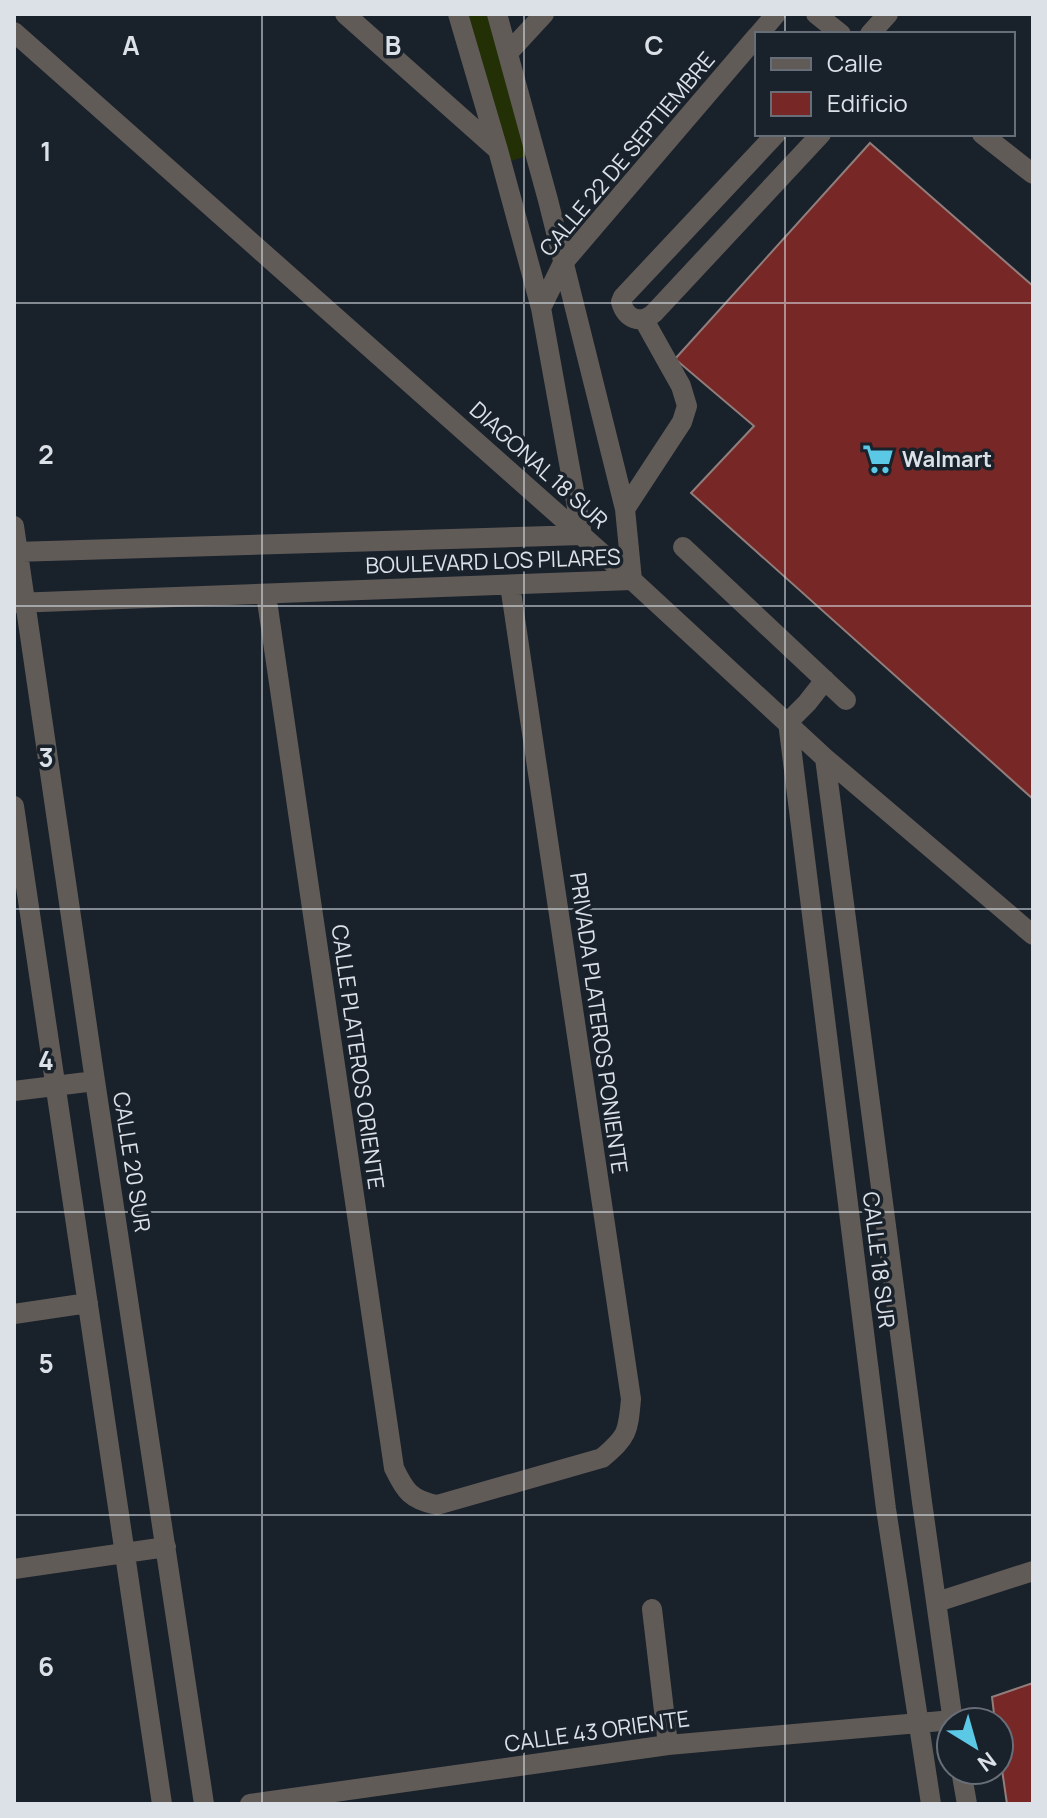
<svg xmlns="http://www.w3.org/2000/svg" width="1047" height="1818" viewBox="0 0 1047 1818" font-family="Manrope,sans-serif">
  <rect width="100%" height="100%" fill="#19212b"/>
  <path fill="#233005" d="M454,14H490L530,155L497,165Z"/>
  <path fill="#772826" stroke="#917e7c" stroke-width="2" d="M870,143L1033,286V799L691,493L754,426L675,359Z
    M1033,1683V1804H1007L999,1749V1722H995L992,1697Z"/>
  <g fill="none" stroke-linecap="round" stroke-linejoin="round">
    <path stroke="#615b57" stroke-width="20" d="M345,14L498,150
      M458,14L498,150L541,308L582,535
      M497,14L548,200L625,509L632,580
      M816,14L841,34
      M14,32L632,580L825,758L1033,935
      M759,34L776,14
      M870,34L888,14
      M508,53L544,14
      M776,134L623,297L621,302C626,319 640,325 654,313L821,134
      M982,134L1033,174
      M541,308L563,263L757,36
      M625,509L682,422L687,406L681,386L644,320
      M14,526L95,1081L204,1804
      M683,547L846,700
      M14,552L582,535
      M266,594L394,1468C405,1491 411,1500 437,1505L602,1458C628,1436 628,1432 631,1399L510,585
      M14,603L632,580
      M825,680L807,703L788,722L886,1509L931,1804
      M825,758L922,1502L953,1722
      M14,806L162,1804
      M14,1091L95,1081
      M14,1314L88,1303
      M14,1569L166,1547
      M937,1602L1033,1571
      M652,1609L668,1745
      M961,1770L967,1804
      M250,1804L668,1745L953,1720"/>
  </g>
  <path fill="none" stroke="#dce1e8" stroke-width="2" stroke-opacity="0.55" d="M262,14V1804M524,14V1804M785,14V34M785,134V1804M14,303H1033M14,606H1033M14,909H1033M14,1212H1033M14,1515H1033"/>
  <defs>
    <symbol id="supermarket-bare" viewBox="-9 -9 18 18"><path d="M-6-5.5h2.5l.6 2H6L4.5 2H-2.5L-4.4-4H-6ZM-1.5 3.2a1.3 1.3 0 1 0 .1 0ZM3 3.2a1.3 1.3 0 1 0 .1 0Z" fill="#5bc8e6" stroke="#19212b" stroke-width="2.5" paint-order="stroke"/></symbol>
  </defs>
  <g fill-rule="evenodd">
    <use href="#supermarket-bare" x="856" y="437" width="44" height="44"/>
  </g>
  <g text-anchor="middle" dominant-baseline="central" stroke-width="7" stroke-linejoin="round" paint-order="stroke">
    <g font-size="22" fill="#dce1e8" stroke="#19212b">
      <text transform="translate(627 154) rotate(-50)">CALLE 22 DE SEPTIEMBRE</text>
      <text transform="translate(539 465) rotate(42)">DIAGONAL 18 SUR</text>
      <text transform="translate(493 561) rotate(-2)">BOULEVARD LOS PILARES</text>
      <text transform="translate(599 1023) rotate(82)">PRIVADA PLATEROS PONIENTE</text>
      <text transform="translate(358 1057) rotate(82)">CALLE PLATEROS ORIENTE</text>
      <text transform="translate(132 1162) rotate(81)">CALLE 20 SUR</text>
      <text transform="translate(879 1260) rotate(83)">CALLE 18 SUR</text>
      <text transform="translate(597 1731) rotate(-8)">CALLE 43 ORIENTE</text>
    </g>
    <g font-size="22" font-weight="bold" fill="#dce1e8" stroke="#19212b" text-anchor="start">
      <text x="902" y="459">Walmart</text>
    </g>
  </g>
  <g font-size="26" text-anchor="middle" font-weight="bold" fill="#dce1e8" stroke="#19212b" stroke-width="7" stroke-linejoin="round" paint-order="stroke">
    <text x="131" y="55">A</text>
    <text x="393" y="55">B</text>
    <text x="654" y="55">C</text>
    <text x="46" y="161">1</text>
    <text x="46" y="464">2</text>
    <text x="46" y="767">3</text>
    <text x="46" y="1070">4</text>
    <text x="46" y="1373">5</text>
    <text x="46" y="1676">6</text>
  </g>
  <rect width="1047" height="1818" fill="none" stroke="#dce1e8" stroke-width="32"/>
  <rect x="755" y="32" width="260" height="104" fill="#19212b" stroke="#676e77" stroke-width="2"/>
  <rect x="771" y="58" width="40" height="12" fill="#615b57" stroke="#676e77" stroke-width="2"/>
  <text x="827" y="72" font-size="24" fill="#dce1e8">Calle</text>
  <rect x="771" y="92" width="40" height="24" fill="#772826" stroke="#676e77" stroke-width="2"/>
  <text x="827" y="112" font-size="24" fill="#dce1e8">Edificio</text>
  <g transform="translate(975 1746) rotate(143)"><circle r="38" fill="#19212b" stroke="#676e77" stroke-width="2"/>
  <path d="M0-6L14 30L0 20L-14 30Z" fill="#5bc8e6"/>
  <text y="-12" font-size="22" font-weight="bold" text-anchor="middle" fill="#dce1e8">N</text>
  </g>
</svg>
